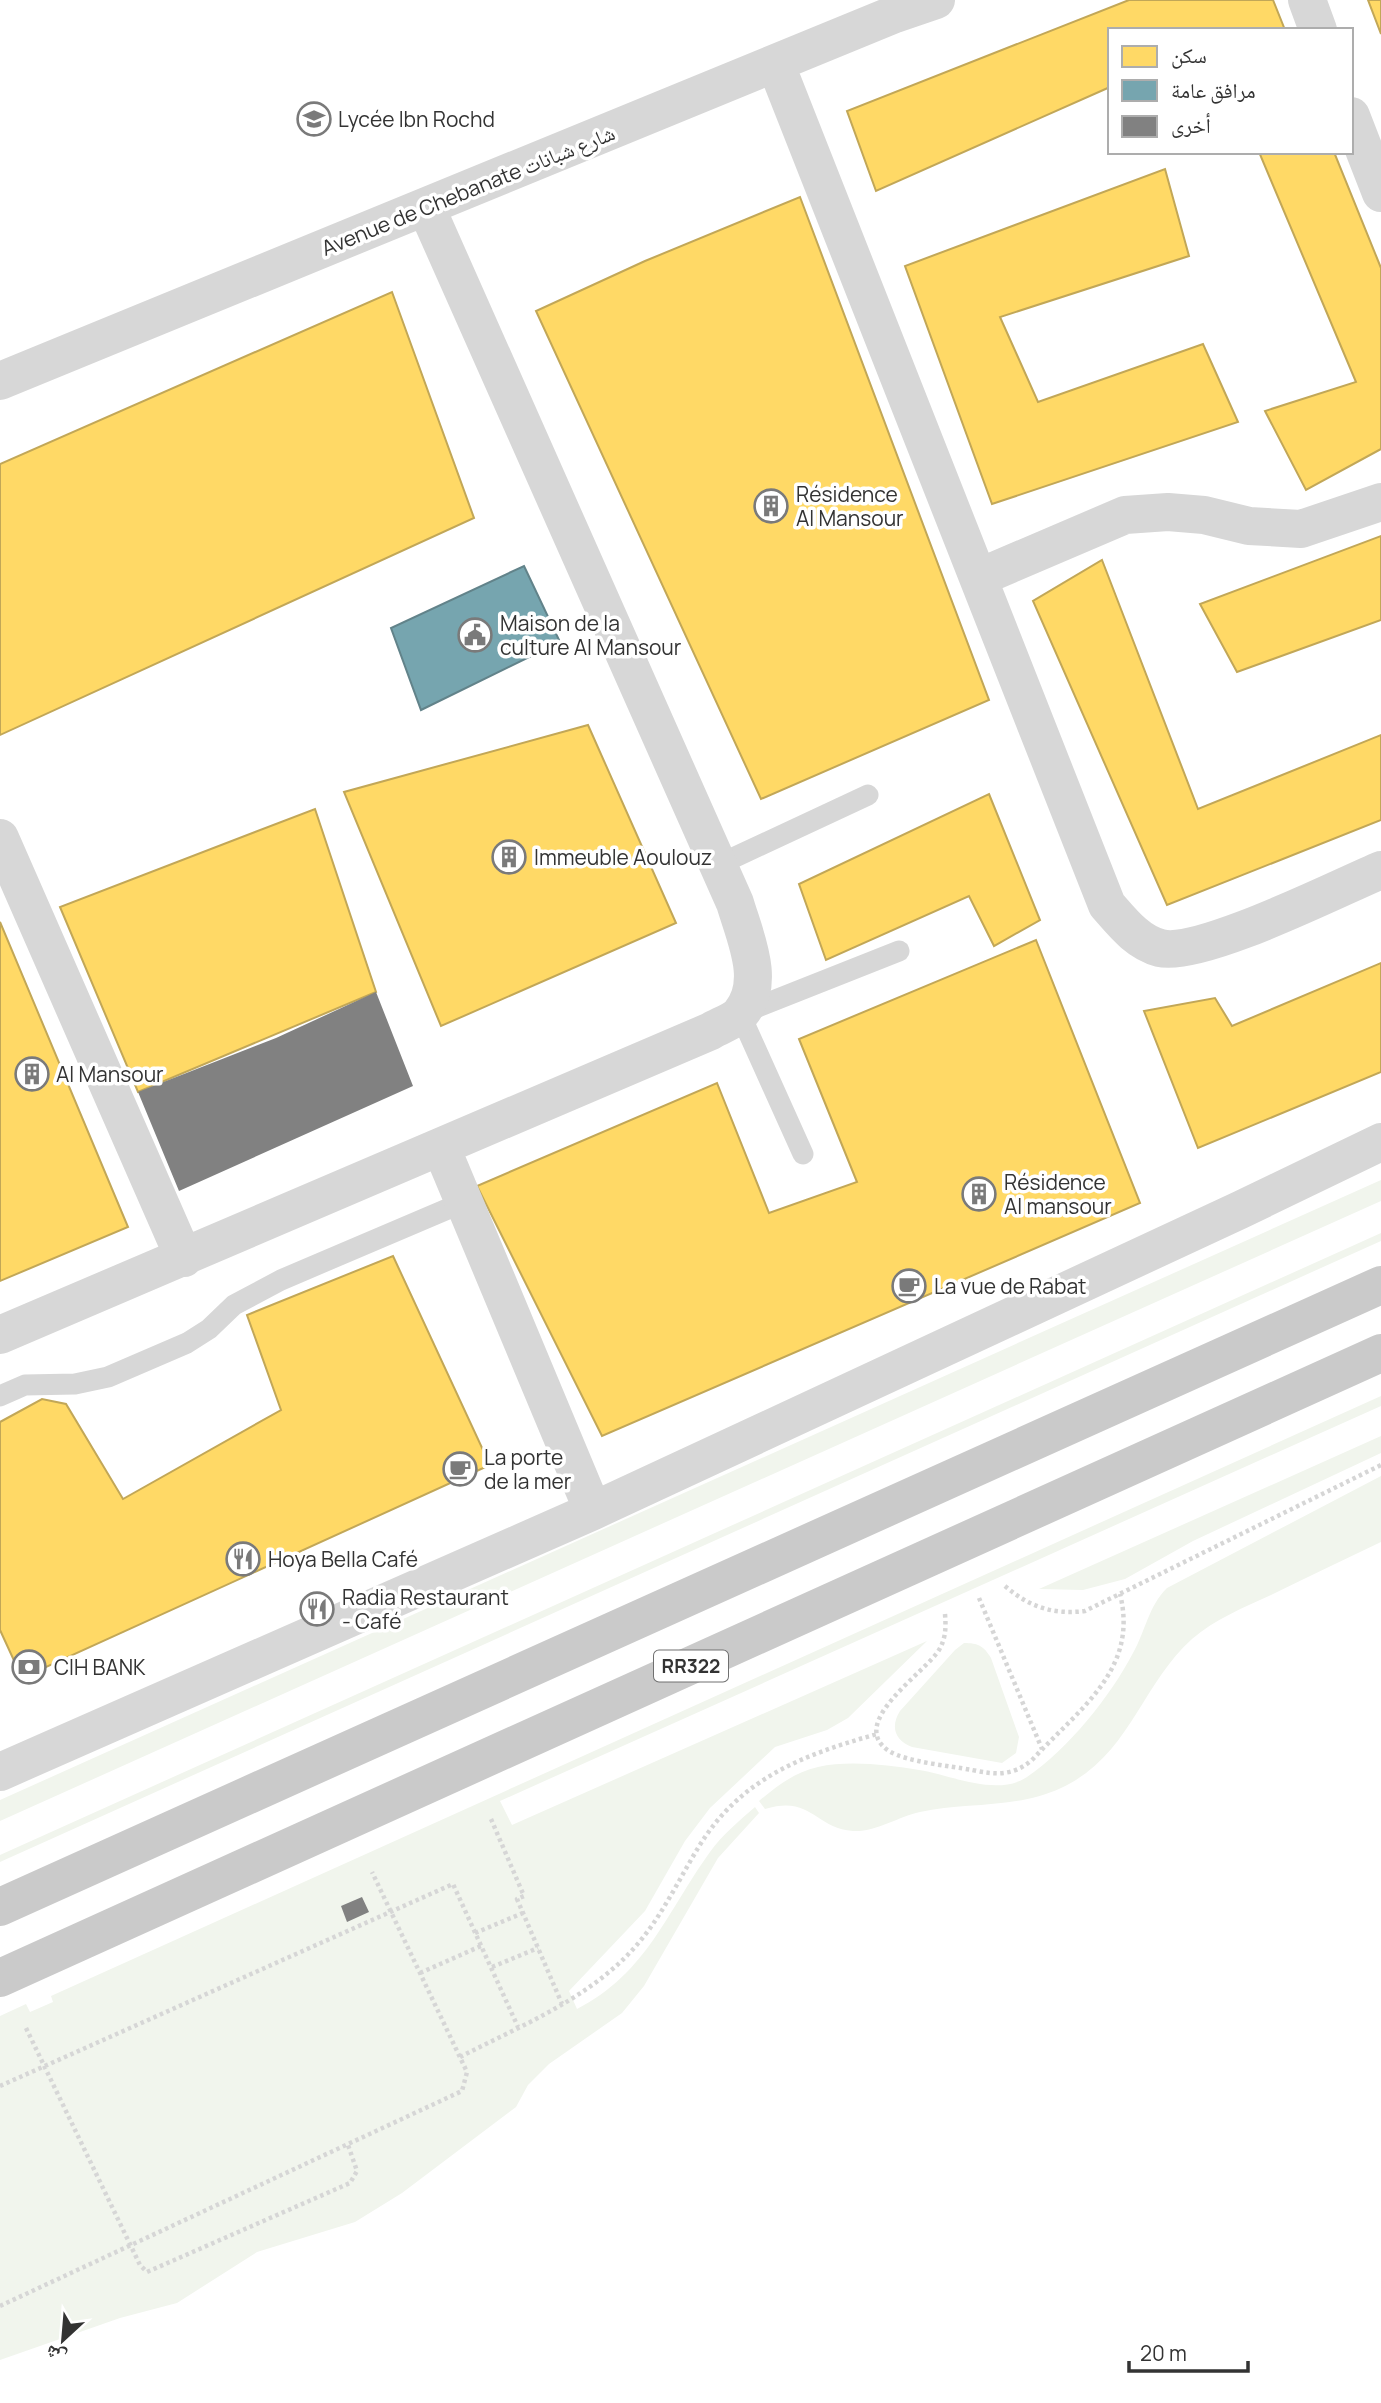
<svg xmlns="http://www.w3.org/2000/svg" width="1381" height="2403" viewBox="0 0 1381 2403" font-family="Manrope,'Noto Naskh Arabic',sans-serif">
  <rect width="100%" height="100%" fill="#fff"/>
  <path fill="#f1f5ed" d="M1381,1180V1201L0,1821V1800Z
    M1381,1233V1241L0,1862V1855Z
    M1381,1396V1406L500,1801L512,1825L927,1641L848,1718L827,1730L775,1747L710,1808L685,1841L645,1911L569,1991L577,2009C647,1973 666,1913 710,1852C722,1835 739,1821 755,1807L759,1813L718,1858L644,1986L622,2013L549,2064L528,2085L516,2107L402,2193L355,2222L257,2252L177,2303L120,2318L0,2360V2016L26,2004L30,2012L53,2002L51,1996Z
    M1381,1436V1453L1193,1541L1125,1579L1083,1590L1039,1589Z
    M1381,1476V1542C1344,1560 1307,1577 1271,1595C1243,1608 1215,1619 1192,1639C1140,1686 1130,1756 1061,1788C1016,1809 966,1802 920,1812C897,1817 877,1832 853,1831C814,1828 812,1795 765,1809L759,1801C777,1786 795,1772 818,1767C849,1760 888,1765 919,1770C951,1775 997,1797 1027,1777C1068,1749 1110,1697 1133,1653C1146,1630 1148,1607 1167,1588Z
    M964,1643C978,1643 984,1646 991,1658L1019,1737L1016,1753L1002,1763L912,1747C895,1740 890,1727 900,1711L955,1650Z"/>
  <path fill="#ffd966" stroke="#c2a757" stroke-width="2" d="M1129,0H1273L1285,30H1110V87L876,191L847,111Z
    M1368,0H1381V34Z
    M1259,152H1334L1381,268V449L1306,490L1265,411L1356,382Z
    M1165,169L1189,256L1000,317L1038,402L1203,344L1238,422L992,504L905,266Z
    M800,197L989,700L761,799L536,311L645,261Z
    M392,292L474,518L0,735V464Z
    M1381,536V620L1237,672L1200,604Z
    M1102,560L1198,809L1381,735V820L1167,905L1033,601Z
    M588,725L676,923L441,1026L344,792Z
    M989,794L1040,920L994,946L969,896L826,960L799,884Z
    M315,809L376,992L138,1092L60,907Z
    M0,922L128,1227L0,1281Z
    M1036,940L1140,1203L602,1436L477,1186L717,1083L769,1213L857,1182L799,1039Z
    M1381,963V1072L1198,1148L1144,1011L1215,998L1232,1026Z
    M393,1256L490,1465L22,1678L0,1630V1422L42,1399L66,1404L123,1499L281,1410L247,1315Z"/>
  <path fill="#76a5af" stroke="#62838a" stroke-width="2" d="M524,566L560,642L421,710L391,628Z"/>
  <path fill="#818181" d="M376,992L413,1086L179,1191L138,1092L276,1038Z
    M362,1897L369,1912L347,1922L341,1906Z"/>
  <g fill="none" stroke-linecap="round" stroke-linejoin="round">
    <path stroke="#d6d6d6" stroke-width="4.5" stroke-dasharray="3.5 3.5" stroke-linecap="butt" d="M1005,1586C1029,1607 1054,1615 1085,1611L1381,1465
      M979,1598L1042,1749
      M945,1614C946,1627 946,1638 939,1650C925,1673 846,1723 889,1751C906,1762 951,1766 972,1770C996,1775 1013,1776 1032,1760C1079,1709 1139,1670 1120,1594
      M491,1819L524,1896L517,1899L562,2004
      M475,1933L523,1913
      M492,1967L538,1948
      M420,1973L481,1946
      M26,2028L140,2265L147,2272L350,2183L357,2171L348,2145
      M460,2057C520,2026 589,1999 635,1947C661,1918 678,1881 698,1848C740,1778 803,1755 877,1734
      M0,2086L453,1884L518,2027
      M0,2306L462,2091L467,2072L372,1872"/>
    <path stroke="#d7d7d7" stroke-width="21" d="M718,865L868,795
      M803,1154L740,1014L899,951
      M0,1396L25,1385L75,1384L108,1377L187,1343L209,1329L234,1305L281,1280L464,1202"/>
    <path stroke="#d7d7d7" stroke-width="38" d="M1307,0L1318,30
      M776,65L1107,905C1122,922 1137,942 1160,948C1200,958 1338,888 1381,870
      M1351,116L1381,193
      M0,381L895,14L936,0
      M980,577L1125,515L1168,512L1204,515L1249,526L1301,529L1381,502
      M0,838L184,1258
      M441,1147L593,1511
      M0,1335L711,1031C719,1026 734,1021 740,1014C767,983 745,937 735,903L426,207
      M0,1772L593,1511L1240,1210L1381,1142"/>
    <path stroke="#cacaca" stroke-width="38" d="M0,1907L1381,1285
      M0,1978L1381,1353"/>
  </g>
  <defs>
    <symbol id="school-ring" viewBox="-11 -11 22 22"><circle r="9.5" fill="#fff" stroke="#7a7a7a" stroke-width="1.5"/><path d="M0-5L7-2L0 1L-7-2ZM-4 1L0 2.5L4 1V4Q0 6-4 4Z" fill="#7a7a7a"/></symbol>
    <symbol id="building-ring" viewBox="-11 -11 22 22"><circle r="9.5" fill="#fff" stroke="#7a7a7a" stroke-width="1.5"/><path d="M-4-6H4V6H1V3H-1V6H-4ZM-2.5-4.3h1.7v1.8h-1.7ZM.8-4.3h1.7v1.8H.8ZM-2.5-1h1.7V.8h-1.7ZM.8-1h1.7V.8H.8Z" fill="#7a7a7a"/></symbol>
    <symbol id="civic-ring" viewBox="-11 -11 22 22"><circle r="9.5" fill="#fff" stroke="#7a7a7a" stroke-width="1.5"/><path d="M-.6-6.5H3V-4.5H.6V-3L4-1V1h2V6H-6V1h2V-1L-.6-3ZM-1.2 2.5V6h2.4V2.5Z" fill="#7a7a7a"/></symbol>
    <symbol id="cafe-ring" viewBox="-11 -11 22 22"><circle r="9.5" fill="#fff" stroke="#7a7a7a" stroke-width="1.5"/><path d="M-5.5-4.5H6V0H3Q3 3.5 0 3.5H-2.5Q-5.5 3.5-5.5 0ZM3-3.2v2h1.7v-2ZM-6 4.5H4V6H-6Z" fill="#7a7a7a"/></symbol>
    <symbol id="restaurant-ring" viewBox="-11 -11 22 22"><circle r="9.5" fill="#fff" stroke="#7a7a7a" stroke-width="1.5"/><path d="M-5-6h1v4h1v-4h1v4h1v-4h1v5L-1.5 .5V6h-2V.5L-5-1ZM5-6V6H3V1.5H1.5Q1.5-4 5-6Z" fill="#7a7a7a"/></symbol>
    <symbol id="bank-ring" viewBox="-11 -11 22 22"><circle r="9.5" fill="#fff" stroke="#7a7a7a" stroke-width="1.5"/><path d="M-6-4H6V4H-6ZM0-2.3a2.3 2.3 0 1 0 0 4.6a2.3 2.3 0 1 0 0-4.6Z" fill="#7a7a7a"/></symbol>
  </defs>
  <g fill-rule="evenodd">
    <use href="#school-ring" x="295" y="100" width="38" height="38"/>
    <use href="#building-ring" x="752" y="487" width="38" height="38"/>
    <use href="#civic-ring" x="456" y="616" width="38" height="38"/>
    <use href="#building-ring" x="490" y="838" width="38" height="38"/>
    <use href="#building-ring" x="13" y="1055" width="38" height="38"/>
    <use href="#building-ring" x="960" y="1175" width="38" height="38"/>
    <use href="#cafe-ring" x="890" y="1267" width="38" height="38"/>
    <use href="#cafe-ring" x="441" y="1450" width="38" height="38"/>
    <use href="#restaurant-ring" x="224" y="1540" width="38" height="38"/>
    <use href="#restaurant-ring" x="298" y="1590" width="38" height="38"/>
    <use href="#bank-ring" x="10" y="1648" width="38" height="38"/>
  </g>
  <g text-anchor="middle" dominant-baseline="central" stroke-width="7" stroke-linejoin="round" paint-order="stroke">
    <rect fill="#fff" stroke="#707070" stroke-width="2" x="654" y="1650.5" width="74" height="31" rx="5"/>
    <g font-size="19" font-weight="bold" fill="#333">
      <text x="691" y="1666">RR322</text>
    </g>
    <g font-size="21" fill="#333" stroke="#fff" text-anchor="start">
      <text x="338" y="119">Lycée Ibn Rochd</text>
      <text x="796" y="494">Résidence<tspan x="796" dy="24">Al Mansour</tspan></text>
      <text x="500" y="623">Maison de la<tspan x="500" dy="24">culture Al Mansour</tspan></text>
      <text x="534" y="857">Immeuble Aoulouz</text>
      <text x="56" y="1074">Al Mansour</text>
      <text x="1004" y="1182">Résidence<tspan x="1004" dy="24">Al mansour</tspan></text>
      <text x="934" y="1286">La vue de Rabat</text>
      <text x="484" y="1457">La porte<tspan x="484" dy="24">de la mer</tspan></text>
      <text x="268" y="1559">Hoya Bella Café</text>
      <text x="342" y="1597">Radia Restaurant<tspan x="342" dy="24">- Café</tspan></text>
      <text x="54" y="1667">CIH BANK</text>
    </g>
    <g font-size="21" fill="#333" stroke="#fff">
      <text transform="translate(468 190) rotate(-22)">Avenue de Chebanate شارع شبانات</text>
    </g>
  </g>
  <rect x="1108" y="28" width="245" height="126" fill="#ffffff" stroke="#adadad" stroke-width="2"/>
  <rect x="1122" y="46" width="35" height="21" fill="#ffd966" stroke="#adadad" stroke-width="2"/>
  <text x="1171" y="63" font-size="21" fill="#333333">سكن</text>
  <rect x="1122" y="80" width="35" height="21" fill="#76a5af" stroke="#adadad" stroke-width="2"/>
  <text x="1171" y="98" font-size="21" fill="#333333">مرافق عامة</text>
  <rect x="1122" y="116" width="35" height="21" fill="#818181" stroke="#adadad" stroke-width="2"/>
  <text x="1171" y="133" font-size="21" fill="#333333">أخرى</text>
  <g transform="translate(63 2340) rotate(206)" stroke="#ffffff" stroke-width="5" paint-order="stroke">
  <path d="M0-5L12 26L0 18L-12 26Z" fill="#333333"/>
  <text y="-10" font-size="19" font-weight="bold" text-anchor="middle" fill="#333333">ش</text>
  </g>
  <path d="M1129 2361v10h119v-10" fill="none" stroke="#333333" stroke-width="3.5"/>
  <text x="1140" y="2361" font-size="21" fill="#333333" stroke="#ffffff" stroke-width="5" paint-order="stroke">20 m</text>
</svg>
